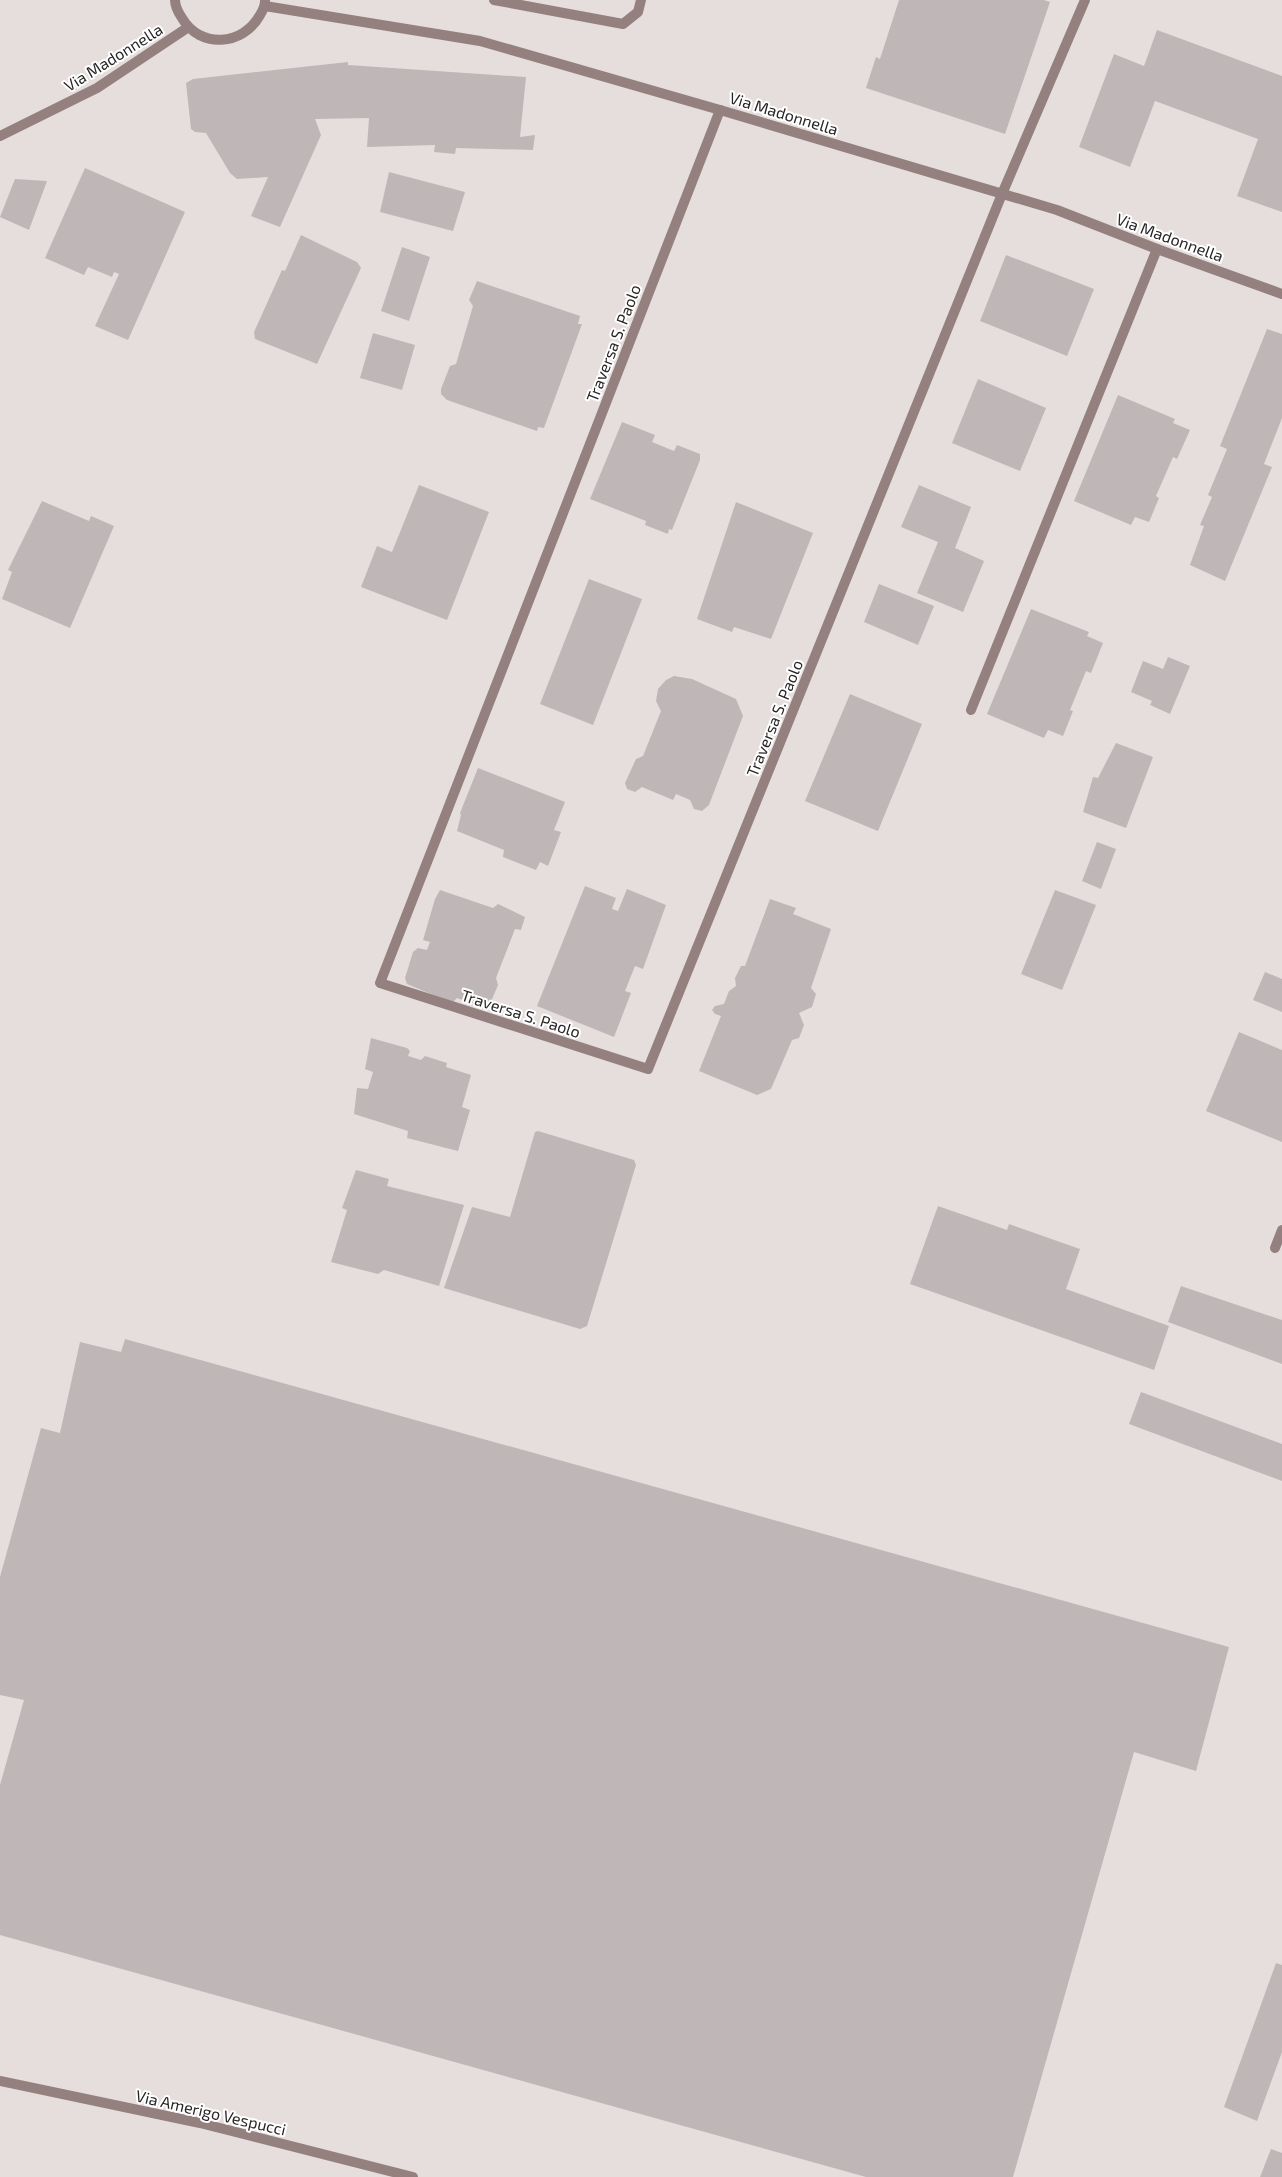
<svg xmlns="http://www.w3.org/2000/svg" width="1282" height="2177" viewBox="0 0 1282 2177" font-family="'Exo 2',sans-serif">
  <rect width="100%" height="100%" fill="#e6dedd"/>
  <path fill="#bfb7b7" d="M899,0H1044L1050,2L1005,134L866,88L876,57L880,59Z
    M1157,30L1282,76V212L1237,196L1258,139L1155,101L1130,167L1079,147L1114,54L1144,66Z
    M348,62V65L526,77L520,137L535,135L533,150L456,148L455,154L434,152L435,145L367,147L369,118L315,119L321,135L280,227L251,216L268,177L237,179L230,173L206,133L195,132L191,129L186,83L193,79Z
    M85,168L185,212L128,340L95,326L119,274L114,272L112,277L88,267L84,275L45,258Z
    M389,172L465,192L453,231L380,212Z
    M15,179L47,181L29,230L0,217Z
    M301,235L357,262L361,268L317,364L255,339L254,332L282,270L285,271Z
    M402,247L430,257L409,321L381,311Z
    M1006,255L1094,289L1067,356L980,321Z
    M477,281L580,316L578,324H582L544,428L538,427L537,431L447,400L441,394V389L450,366L456,364L473,306L469,300Z
    M1267,329L1282,334V418L1264,464L1272,467L1225,581L1190,565L1204,526L1200,525L1212,497L1208,495L1227,449L1220,446Z
    M373,333L415,345L402,390L360,378Z
    M978,379L1046,408L1020,471L952,443Z
    M1118,395L1175,419L1173,423L1190,430L1177,459L1173,457L1156,496L1159,498L1149,522L1135,517L1131,525L1074,501Z
    M622,422L655,435L652,442L674,451L677,445L700,454V460L672,530L669,529L668,534L645,525L646,521L590,499Z
    M419,485L489,512L447,620L361,587L377,546L392,552Z
    M919,485L971,507L955,548L984,561L963,612L917,593L938,542L901,527Z
    M42,501L89,521L91,516L114,526L70,628L2,599L12,572L8,570Z
    M736,502L813,533L771,639L734,627L732,632L697,619Z
    M589,579L642,599L593,725L540,704Z
    M879,584L934,606L918,645L864,622Z
    M1031,609L1089,632L1087,636L1103,643L1091,673L1086,671L1070,710L1073,711L1063,736L1048,730L1044,738L987,714Z
    M1168,657L1190,666L1170,714L1150,705L1152,701L1131,692L1143,661L1163,669Z
    M674,676L692,679L736,699L743,716L709,805L702,811L694,809L690,800L676,794L673,800L642,787L635,792L627,789L625,783L636,759L643,756L661,711L656,701L658,689L666,680Z
    M850,694L922,724L878,831L805,801Z
    M1116,743L1153,757L1126,828L1083,812L1093,777L1098,778Z
    M478,768L565,802L554,830L561,832L548,866L540,862L536,870L503,857L504,850L457,831L461,815L460,813Z
    M1097,842L1116,849L1101,889L1082,881Z
    M585,886L616,898L612,909L618,911L627,889L666,905L643,969L635,966L625,991L631,993L614,1037L537,1006Z
    M440,890L493,908L498,904L525,917L521,930L515,929L496,978L498,985L490,1004L485,1008L457,998L452,1003L407,984L405,978L413,952L418,948L427,950L430,942L423,940L435,899Z
    M1055,890L1096,905L1062,990L1021,974Z
    M770,899L796,908L793,914L831,929L811,988L816,994L812,1007L799,1013L804,1025L799,1038L792,1040L771,1089L757,1095L699,1071L721,1016L715,1014L712,1010L715,1006L724,1004L729,991L736,986L735,978L741,966H745Z
    M1265,972L1282,979V1012L1253,1000Z
    M1239,1032L1282,1050V1142L1206,1111Z
    M371,1038L407,1048L410,1051L408,1056L421,1060L425,1056L447,1063L446,1067L471,1075L462,1107L470,1110L458,1151L407,1138L408,1131L354,1114L357,1088L368,1089L373,1072L365,1069Z
    M538,1131L634,1160L636,1165L587,1326L580,1329L444,1288L472,1207L510,1217L535,1132Z
    M356,1170L389,1179L387,1186L464,1205L439,1286L384,1270L378,1274L331,1262L347,1210L342,1208Z
    M938,1206L1007,1230L1009,1224L1080,1249L1066,1289L1169,1326L1154,1370L910,1284Z
    M1181,1286L1282,1320V1364L1168,1322Z
    M125,1339L1229,1647L1196,1771L1134,1752L1013,2177H866L0,1935V1785L24,1700L0,1695V1577L41,1428L60,1433L80,1342L121,1352Z
    M1141,1392L1282,1444V1481L1129,1424Z
    M1276,1963L1282,1965V2052L1257,2121L1224,2107Z
    M1271,2149L1282,2153V2177H1260Z"/>
  <g fill="none" stroke-linecap="round" stroke-linejoin="round">
    <path stroke="#94817f" stroke-width="10" d="M494,0L623,24L638,12L641,0"/>
    <path stroke="#94817f" stroke-width="10" d="M720,110L380,983L648,1069L1002,194L1085,0
      M971,710L1157,249
      M1275,1248L1282,1230
      M0,2081L200,2123L413,2177"/>
    <path stroke="#94817f" stroke-width="10" d="M175,0C175,7 178,12 182,18C200,49 243,46 260,15C263,10 265,7 265,1
      M265,6L480,41L720,110L1057,210L1157,249L1282,294
      M0,136L97,88L187,28"/>
  </g>
  <g text-anchor="middle" dominant-baseline="central" stroke-width="4" stroke-linejoin="round" paint-order="stroke">
    <g font-size="16" fill="#282525" stroke="#fff">
      <text transform="translate(113 57) rotate(-32)">Via Madonnella</text>
      <text transform="translate(784 113) rotate(17)">Via Madonnella</text>
      <text transform="translate(1170 237) rotate(20)">Via Madonnella</text>
      <text transform="translate(613 343) rotate(-69)">Traversa S. Paolo</text>
      <text transform="translate(774 718) rotate(-68)">Traversa S. Paolo</text>
      <text transform="translate(521 1013) rotate(18)">Traversa S. Paolo</text>
      <text transform="translate(211 2112) rotate(13)">Via Amerigo Vespucci</text>
    </g>
  </g>
</svg>
